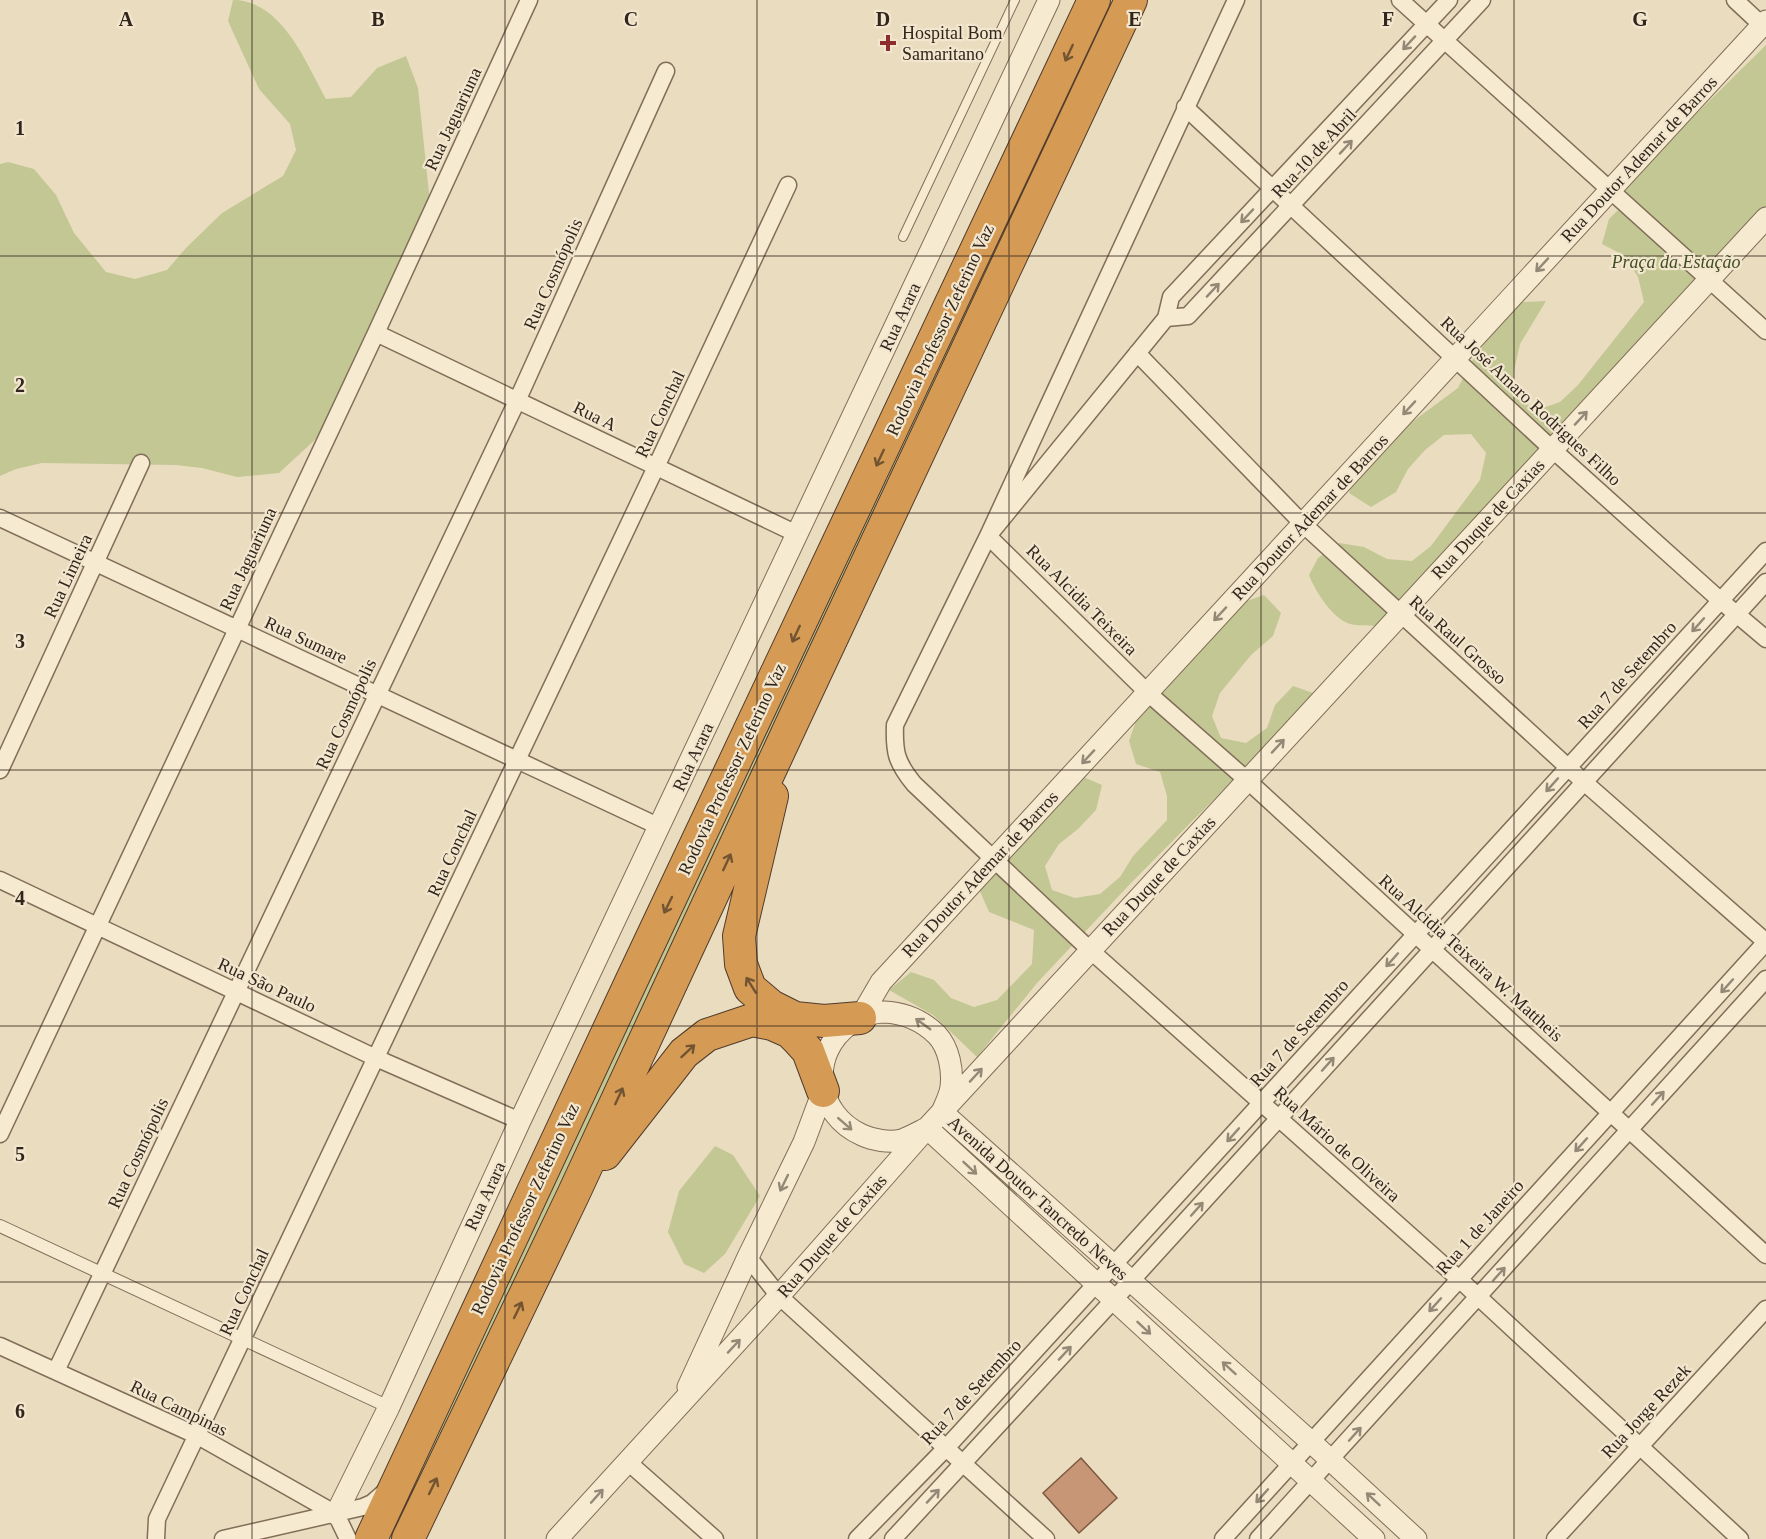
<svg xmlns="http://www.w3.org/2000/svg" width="1766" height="1539" viewBox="0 0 1766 1539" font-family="'Times New Roman',serif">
  <rect width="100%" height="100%" fill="#eadcbf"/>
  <path fill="#c2c794" d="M233,0C282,0 306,63 326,99L351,97L377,68L406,56L418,88L430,203L334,416L317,438L279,473L237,477L202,468L176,465L42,463L16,469L0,476V164L8,162L34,169L56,195L74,233L106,272L135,279L167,270L186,248L222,213L283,176L296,150L290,124L259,89L228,21Z
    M1104,0H1120L398,1539H381Z
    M1766,45V221L1563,444L1547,471L1396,611L1375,626C1367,625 1357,626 1350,624C1333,619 1315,591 1309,575L1318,558L1339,543L1364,547L1387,559L1412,561L1431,546L1480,480L1486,453L1471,434L1444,435L1425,450L1408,469L1396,492L1371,507L1349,493L1358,470L1393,436L1458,388L1470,364L1502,319L1521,302L1546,301L1520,344L1514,371V396L1537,410L1560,402L1578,385L1644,302L1638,277L1625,256L1602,244L1609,219L1628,200L1618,191Z
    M1264,595L1281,613L1273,636L1251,655L1220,693L1212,716L1221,738L1246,743L1267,728L1275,705L1293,686L1316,694L1254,761L1229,784L1130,884L1037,983L977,1057L933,1015L889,990L911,972L934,980L951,998L974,1007L997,1000L1032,964L1034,930L989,912L979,889L1079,775L1102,785L1096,810L1078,829L1059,844L1045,866L1052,890L1075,898L1100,894L1120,877L1133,856L1167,820V796L1160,772L1136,764L1129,741L1137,718L1241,603Z
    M715,1146L733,1155L760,1196L725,1254L704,1273L684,1264L668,1232L679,1191Z"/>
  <path fill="#c69677" stroke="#7f5840" stroke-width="1.5" d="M1081,1458L1117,1498L1079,1533L1043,1493Z"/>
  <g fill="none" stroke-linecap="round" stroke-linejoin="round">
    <defs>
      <path id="service" d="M903,237L1015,0"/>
      <path id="pedestrian" d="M0,1226L389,1407"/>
      <path id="minor" d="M1236,0L988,536L895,725C894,752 896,762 914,784L1090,950L1459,1279L1740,1539
        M1400,0L1766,331
        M1449,0L1171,297L1166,318L988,536L1148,693L1247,780L1766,1255
        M1735,0L1766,29
        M1185,107L1552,449L1721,601L1766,639
        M1166,318L1188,316L1482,0
        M376,333L797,534
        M1137,353L1303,524L1584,782L1766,942
        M0,518L660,827
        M0,770L141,463
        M0,880L376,1058L520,1121
        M0,1134L376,333L529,0
        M748,1257L779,1296L1046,1539
        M0,1346L198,1436L336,1514
        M56,1371L517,401L666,71
        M628,1462L715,1539
        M336,1514L348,1539
        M156,1539L157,1519L656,467L788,185
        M223,1539L363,1507L372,1503L387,1490
        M857,1539L946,1448L1766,551
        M893,1539L1131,1281L1766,582
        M1223,1539L1766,942
        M1258,1539L1766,979
        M1555,1539L1766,1309"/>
      <path id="tertiary" d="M860,1018L881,982L1766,21
        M688,1387L748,1257L804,1142L823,1091
        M336,1514L389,1407L520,1121L1049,0
        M557,1539L779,1296L927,1128L1766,218
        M1374,1539L927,1128C919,1132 910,1137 902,1140C889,1143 873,1140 862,1135C815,1114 808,1054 850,1024C860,1017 872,1012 884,1012C905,1013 922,1020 937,1035C949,1048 953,1070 951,1087C950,1095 945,1105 942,1112L1311,1442L1416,1539"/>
      <path id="motorway" d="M772,796L739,936L741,964L750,988L771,1006L795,1018L824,1021L860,1018
        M605,1154L684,1053L707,1035L752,1020L772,1024L790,1032L798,1040L808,1051L823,1091
        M371,1539L630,984L1094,0
        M408,1539L573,1195L792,723L1131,0"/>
    </defs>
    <use href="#service" stroke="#816e59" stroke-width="10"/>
    <use href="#pedestrian" stroke="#816e59" stroke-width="14"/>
    <use href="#minor" stroke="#816e59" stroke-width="19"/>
    <use href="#tertiary" stroke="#816e59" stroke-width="23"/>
    <use href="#motorway" stroke="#4f3c2d" stroke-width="34"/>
    <use href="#service" stroke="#f6ead1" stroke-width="8"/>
    <use href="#pedestrian" stroke="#f6ead1" stroke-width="12"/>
    <use href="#minor" stroke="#f6ead1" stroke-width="16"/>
    <use href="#tertiary" stroke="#f6ead1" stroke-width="21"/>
    <use href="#motorway" stroke="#d59a54" stroke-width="32"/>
  </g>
  <defs><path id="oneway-shaft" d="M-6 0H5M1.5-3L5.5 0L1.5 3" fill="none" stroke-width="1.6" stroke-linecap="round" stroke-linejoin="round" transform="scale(1.5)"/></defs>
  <g stroke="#948876">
    <use href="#oneway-shaft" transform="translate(1409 43) rotate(133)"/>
    <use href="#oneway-shaft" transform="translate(1346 147) rotate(-47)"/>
    <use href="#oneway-shaft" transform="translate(1247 216) rotate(133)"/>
    <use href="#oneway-shaft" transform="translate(1542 265) rotate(133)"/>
    <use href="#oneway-shaft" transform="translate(1213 290) rotate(-47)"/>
    <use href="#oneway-shaft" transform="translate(1409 408) rotate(133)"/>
    <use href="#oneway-shaft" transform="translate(1581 418) rotate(-47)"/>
    <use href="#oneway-shaft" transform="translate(1220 614) rotate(133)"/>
    <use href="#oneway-shaft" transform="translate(1698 625) rotate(132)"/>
    <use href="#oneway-shaft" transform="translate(1278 746) rotate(-47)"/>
    <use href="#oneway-shaft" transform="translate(1088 757) rotate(133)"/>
    <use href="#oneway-shaft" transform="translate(1552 785) rotate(132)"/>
    <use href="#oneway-shaft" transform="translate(1392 960) rotate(132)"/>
    <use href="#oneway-shaft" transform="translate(1727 986) rotate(132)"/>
    <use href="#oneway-shaft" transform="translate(923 1024) rotate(-144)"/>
    <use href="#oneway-shaft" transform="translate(1328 1064) rotate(-48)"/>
    <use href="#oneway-shaft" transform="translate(976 1075) rotate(-47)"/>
    <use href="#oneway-shaft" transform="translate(1658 1098) rotate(-48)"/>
    <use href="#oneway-shaft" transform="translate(845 1124) rotate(41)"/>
    <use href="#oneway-shaft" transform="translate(1233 1135) rotate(132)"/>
    <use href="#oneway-shaft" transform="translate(1581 1145) rotate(132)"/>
    <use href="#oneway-shaft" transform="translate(970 1168) rotate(43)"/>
    <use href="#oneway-shaft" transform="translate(784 1183) rotate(116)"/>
    <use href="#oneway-shaft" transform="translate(1197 1209) rotate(-48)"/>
    <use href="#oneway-shaft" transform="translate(1499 1274) rotate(-48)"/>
    <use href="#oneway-shaft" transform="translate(1435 1305) rotate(132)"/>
    <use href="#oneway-shaft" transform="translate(1144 1328) rotate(43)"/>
    <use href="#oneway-shaft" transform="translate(734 1346) rotate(-47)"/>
    <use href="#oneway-shaft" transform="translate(1065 1353) rotate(-47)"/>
    <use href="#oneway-shaft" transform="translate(1229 1368) rotate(-138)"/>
    <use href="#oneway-shaft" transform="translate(1355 1434) rotate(-48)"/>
    <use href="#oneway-shaft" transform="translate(597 1496) rotate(-48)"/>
    <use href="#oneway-shaft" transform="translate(933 1496) rotate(-47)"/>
    <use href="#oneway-shaft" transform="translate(1262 1496) rotate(132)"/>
    <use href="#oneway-shaft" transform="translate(1373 1499) rotate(-137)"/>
  </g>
  <g stroke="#735432">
    <use href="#oneway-shaft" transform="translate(1069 53) rotate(115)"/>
    <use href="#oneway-shaft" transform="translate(880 458) rotate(115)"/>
    <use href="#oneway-shaft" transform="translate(796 634) rotate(115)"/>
    <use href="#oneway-shaft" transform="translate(727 862) rotate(-65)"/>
    <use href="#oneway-shaft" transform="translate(668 905) rotate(116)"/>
    <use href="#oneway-shaft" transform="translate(751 985) rotate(-122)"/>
    <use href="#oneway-shaft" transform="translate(688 1051) rotate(-43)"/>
    <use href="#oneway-shaft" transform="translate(619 1096) rotate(-65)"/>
    <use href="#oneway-shaft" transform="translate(518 1310) rotate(-64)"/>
    <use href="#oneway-shaft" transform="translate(433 1486) rotate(-64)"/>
  </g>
  <path fill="none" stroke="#32261c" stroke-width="1.5" stroke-opacity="0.55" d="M252,0V1539M505,0V1539M757,0V1539M1009,0V1539M1261,0V1539M1514,0V1539M0,256H1766M0,513H1766M0,770H1766M0,1026H1766M0,1282H1766"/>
  <path fill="#8c2d2f" stroke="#f2e7ce" stroke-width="2" d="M885 34h6v6h6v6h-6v6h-6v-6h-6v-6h6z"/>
  <g text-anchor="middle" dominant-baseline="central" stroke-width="4.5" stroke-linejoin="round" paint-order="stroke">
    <g font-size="18" fill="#32261c" stroke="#f2e7ce" text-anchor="start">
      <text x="902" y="33">Hospital Bom<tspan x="902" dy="21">Samaritano</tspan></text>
    </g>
    <g font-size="18" fill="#32261c" stroke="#f2e7ce">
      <text transform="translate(453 119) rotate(-65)">Rua Jaguariuna</text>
      <text transform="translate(1314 153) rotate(-47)">Rua 10 de Abril</text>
      <text transform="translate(1639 159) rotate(-47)">Rua Doutor Ademar de Barros</text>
      <text transform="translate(553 274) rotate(-66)">Rua Cosmópolis</text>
      <text transform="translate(900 317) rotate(-65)">Rua Arara</text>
      <text transform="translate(940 330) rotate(-65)">Rodovia Professor Zeferino Vaz</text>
      <text transform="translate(1531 401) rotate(43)">Rua José Amaro Rodrigues Filho</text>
      <text transform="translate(660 414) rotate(-65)">Rua Conchal</text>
      <text transform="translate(595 416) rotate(26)">Rua A</text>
      <text transform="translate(1310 517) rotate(-47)">Rua Doutor Ademar de Barros</text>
      <text transform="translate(1488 519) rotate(-47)">Rua Duque de Caxias</text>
      <text transform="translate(248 559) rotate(-65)">Rua Jaguariuna</text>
      <text transform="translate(68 576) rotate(-65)">Rua Limeira</text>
      <text transform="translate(1082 600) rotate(45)">Rua Alcidia Teixeira</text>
      <text transform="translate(306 640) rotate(25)">Rua Sumare</text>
      <text transform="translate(1458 640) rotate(42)">Rua Raul Grosso</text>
      <text transform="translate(1627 675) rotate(-48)">Rua 7 de Setembro</text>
      <text transform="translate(346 714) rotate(-65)">Rua Cosmópolis</text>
      <text transform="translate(693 757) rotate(-65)">Rua Arara</text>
      <text transform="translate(732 769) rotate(-65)">Rodovia Professor Zeferino Vaz</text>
      <text transform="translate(452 853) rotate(-65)">Rua Conchal</text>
      <text transform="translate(980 874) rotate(-47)">Rua Doutor Ademar de Barros</text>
      <text transform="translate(1159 876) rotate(-47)">Rua Duque de Caxias</text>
      <text transform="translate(1471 958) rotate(42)">Rua Alcidia Teixeira W. Mattheis</text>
      <text transform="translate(267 985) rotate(25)">Rua São Paulo</text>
      <text transform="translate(1299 1033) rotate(-48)">Rua 7 de Setembro</text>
      <text transform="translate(1337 1144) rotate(42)">Rua Mário de Oliveira</text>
      <text transform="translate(138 1153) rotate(-65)">Rua Cosmópolis</text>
      <text transform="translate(485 1196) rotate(-65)">Rua Arara</text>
      <text transform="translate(1038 1198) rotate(42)">Avenida Doutor Tancredo Neves</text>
      <text transform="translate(525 1209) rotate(-65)">Rodovia Professor Zeferino Vaz</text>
      <text transform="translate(1480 1227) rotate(-48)">Rua 1 de Janeiro</text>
      <text transform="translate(832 1236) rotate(-49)">Rua Duque de Caxias</text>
      <text transform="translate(244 1292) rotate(-65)">Rua Conchal</text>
      <text transform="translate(971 1392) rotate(-47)">Rua 7 de Setembro</text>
      <text transform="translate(179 1408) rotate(26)">Rua Campinas</text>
      <text transform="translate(1646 1411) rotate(-47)">Rua Jorge Rezek</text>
    </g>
    <g font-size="18" font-style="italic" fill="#434d24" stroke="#f2e7ce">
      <text x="1676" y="262">Praça da Estação</text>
    </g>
  </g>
  <g font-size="20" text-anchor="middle" font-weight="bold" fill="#32261c" stroke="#f2e7ce" stroke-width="4.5" stroke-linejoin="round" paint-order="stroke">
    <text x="126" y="26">A</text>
    <text x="378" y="26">B</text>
    <text x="631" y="26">C</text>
    <text x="883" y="26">D</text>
    <text x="1135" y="26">E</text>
    <text x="1388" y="26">F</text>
    <text x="1640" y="26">G</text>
    <text x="20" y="135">1</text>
    <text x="20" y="392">2</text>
    <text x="20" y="648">3</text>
    <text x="20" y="905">4</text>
    <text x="20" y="1161">5</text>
    <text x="20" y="1418">6</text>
  </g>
</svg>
